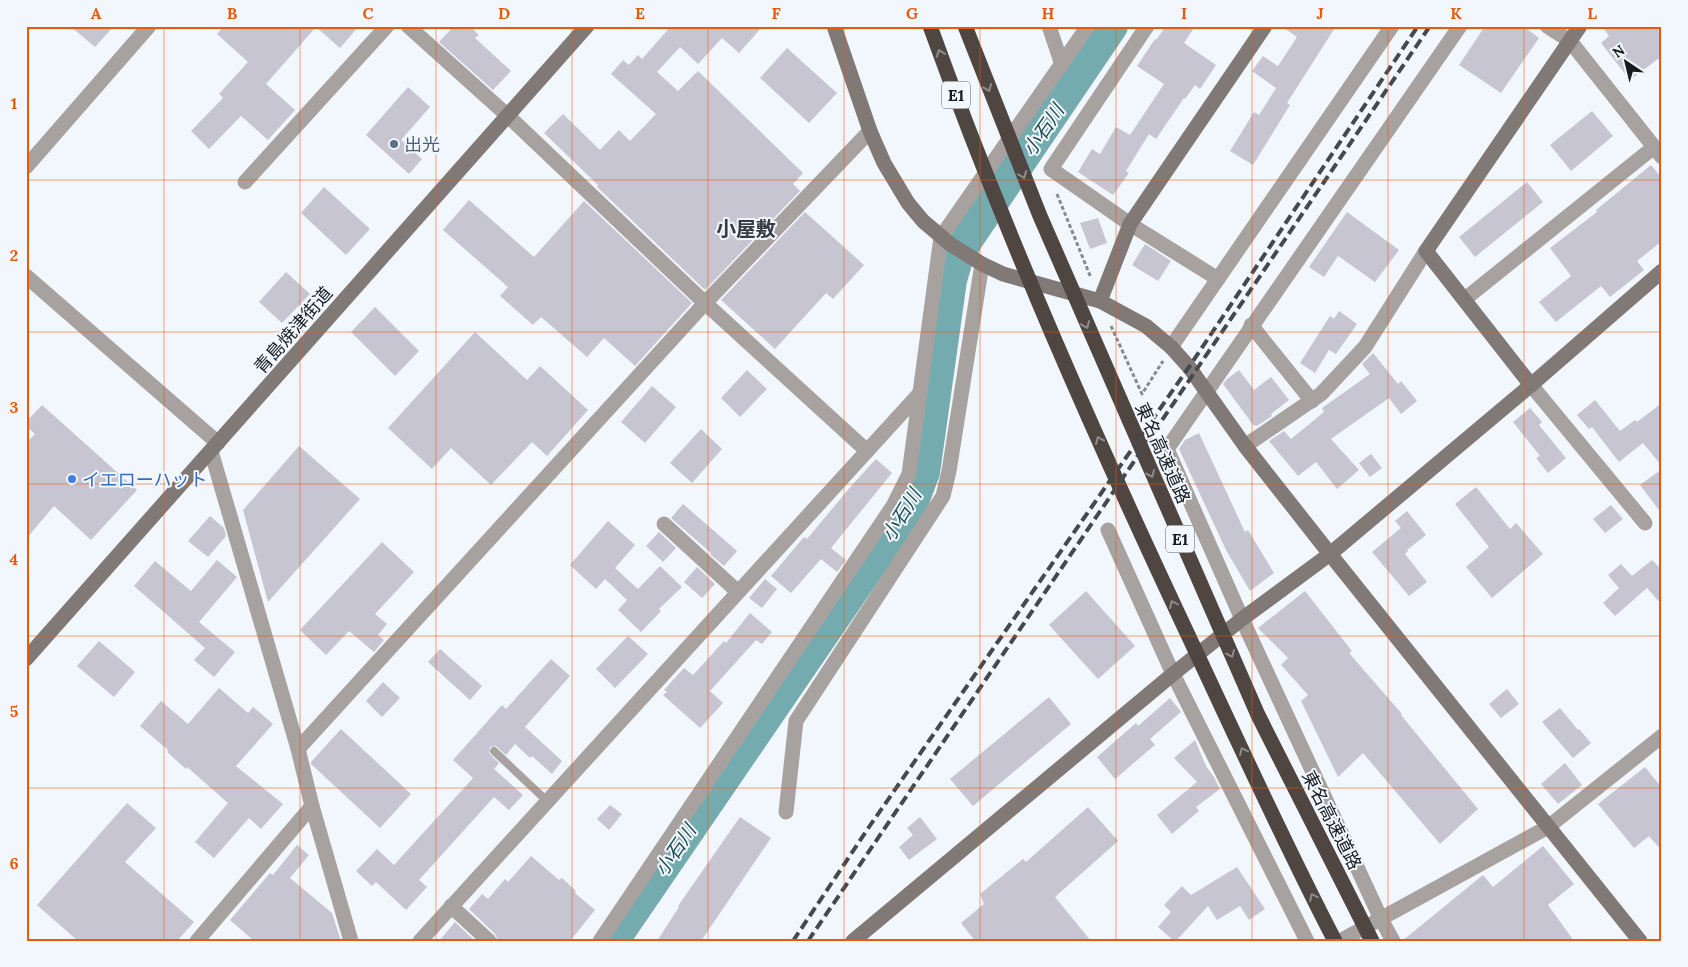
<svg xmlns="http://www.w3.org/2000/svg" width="1688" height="967" font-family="Lora,'Noto Sans JP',serif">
<rect width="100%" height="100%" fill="#f2f7fd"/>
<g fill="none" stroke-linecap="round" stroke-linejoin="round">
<!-- river -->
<path stroke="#74abaf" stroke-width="32" d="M613,941L912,504L924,472L951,280L957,259L967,240L1112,26"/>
</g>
<!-- building -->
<g fill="#c7c5d1">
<path d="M70,26H114L95,47Z"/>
<path d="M224,26H359L340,48L316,27L266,84L295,110L268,140L241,116L209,149L191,131L223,98L219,94L248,62L217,34Z"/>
<path d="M454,26H470L479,35L475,38L511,71L493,90L439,42Z"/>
<path d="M671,26H763L739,53L722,38L698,64L680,47L657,72L678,91L698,71L803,173L793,184L800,191L705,290L597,187L598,185L544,133L563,114L600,150L619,130L630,141L656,114L611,74L623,60L629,65L638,55L642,59Z"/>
<path d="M1166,26H1195L1184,43L1216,65L1200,89L1195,85L1185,99L1184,98L1156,139L1149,134L1126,171L1129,173L1113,195L1078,172L1092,149L1100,154L1116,127L1130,135L1164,84L1137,66L1155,39L1156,40Z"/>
<path d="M1281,26H1336L1287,103L1290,105L1253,165L1230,151L1254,112L1259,115L1276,88L1252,71L1263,56L1278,66L1297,37Z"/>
<path d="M1485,26H1523L1539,38L1501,93L1459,65Z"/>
<path d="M1602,26H1662V56L1630,80L1601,43L1609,36Z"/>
<path d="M787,48L837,93L809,123L760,78Z"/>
<path d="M408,87L430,107L401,140L422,159L409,174L366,135Z"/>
<path d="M1592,111L1613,136L1571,171L1550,145Z"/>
<path d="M1651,165L1662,178V241L1637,261L1644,270L1610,297L1601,286L1556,322L1539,302L1571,276L1550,248L1597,212L1596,210Z"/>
<path d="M1527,182L1543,202L1475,257L1459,237Z"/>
<path d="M324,187L370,229L346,255L301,213Z"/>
<path d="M469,200L534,257L584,201L692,303L635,366L604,338L587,357L541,317L533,325L500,296L508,287L443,230Z"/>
<path d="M805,212L864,265L833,299L826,293L775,349L721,300Z"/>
<path d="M1347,212L1399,250L1375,282L1338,256L1324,277L1309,267Z"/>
<path d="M1098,218L1107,243L1090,249L1080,223Z"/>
<path d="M1145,244L1171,261L1158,281L1132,265Z"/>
<path d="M286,272L310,294L282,323L259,302Z"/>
<path d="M375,307L419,351L395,376L351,332Z"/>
<path d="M1339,311L1357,324L1336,354L1329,350L1315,373L1300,363L1330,316L1334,319Z"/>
<path d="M475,332L527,380L540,366L588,410L547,456L532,442L491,485L451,448L432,469L388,428Z"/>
<path d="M1373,353L1398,384L1401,381L1417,401L1401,414L1389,398L1331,439L1359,470L1337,489L1316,462L1298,476L1269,441L1284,431L1291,439L1324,412L1322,408L1370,374L1362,364Z"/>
<path d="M747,370L767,389L740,417L721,398Z"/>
<path d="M1239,370L1254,390L1271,377L1289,400L1271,414L1272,416L1257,426L1256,425L1254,426L1223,384L1227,379Z"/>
<path d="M652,386L676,407L645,443L621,422Z"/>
<path d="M1595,400L1620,431L1635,420L1637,422L1662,403V466L1643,443L1619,462L1592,427L1589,429L1577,415Z"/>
<path d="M42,405L137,490L91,540L54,506L26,539V443L35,434L26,426V422Z"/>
<path d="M1530,408L1542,422L1539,425L1566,458L1548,473L1536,458L1540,456L1513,422Z"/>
<path d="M701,429L722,449L692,483L670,463Z"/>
<path d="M1199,433L1245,532L1248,530L1274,573L1250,591L1226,550L1179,449L1185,440Z"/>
<path d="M299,446L360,499L268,602L243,510Z"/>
<path d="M1371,454L1382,468L1370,477L1359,463Z"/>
<path d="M876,459L892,473L831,548L846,560L837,572L821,559L791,593L771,576L804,537L807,539L852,485Z"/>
<path d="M1662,469V514L1640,485Z"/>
<path d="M1476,487L1510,529L1516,523L1543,554L1492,598L1466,567L1489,547L1455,504Z"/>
<path d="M683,504L737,551L724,566L710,554L711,553L671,518Z"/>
<path d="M1611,505L1623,519L1605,533L1593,519Z"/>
<path d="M1407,511L1426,535L1407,550L1408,551L1405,554L1427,582L1409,596L1372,552L1401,528L1395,521Z"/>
<path d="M210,516L224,528L226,536L208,557L188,541Z"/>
<path d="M608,521L635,545L615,568L638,589L660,566L682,587L659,609L661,611L641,632L618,610L627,600L605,579L596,589L570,565Z"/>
<path d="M659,532L676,548L663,562L646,546Z"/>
<path d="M382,542L414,572L375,614L387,624L378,635L384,640L374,652L349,631L326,655L300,630Z"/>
<path d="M217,560L237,577L199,622L235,652L214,677L194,660L205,648L134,586L155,561L191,591Z"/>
<path d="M1652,560L1662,570V605L1647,588L1615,616L1603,603L1619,588L1608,575L1621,564L1632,576Z"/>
<path d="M697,567L715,584L702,598L684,582Z"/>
<path d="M765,579L777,589L762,608L749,598Z"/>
<path d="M1086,591L1135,646L1098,679L1049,625Z"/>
<path d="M1305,591L1352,651L1349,653L1402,714L1401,715L1478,809L1440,844L1363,753L1338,777L1301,701L1308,695L1281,665L1288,658L1258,628Z"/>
<path d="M750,613L772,632L762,644L756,640L710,691L723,703L700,728L663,695L667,692L664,690L684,668L693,675L724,641L726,643Z"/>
<path d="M628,636L648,654L615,688L596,669Z"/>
<path d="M99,641L135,672L114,697L77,666Z"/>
<path d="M440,649L482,686L470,700L428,662Z"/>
<path d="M551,659L570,676L525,727L562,761L552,774L532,756L530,758L515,744L506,755L496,746L490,747L489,753L499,763L494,769L523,795L509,810L494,797L419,880L427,887L406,910L376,882L372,886L356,871L377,849L394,865L473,778L453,760L502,705L506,709Z"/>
<path d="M383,682L400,698L382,717L366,701Z"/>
<path d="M219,688L248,713L253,707L273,724L236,766L283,804L261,829L249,818L214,858L195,842L228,803L187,767L186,769L167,752L168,750L140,726L161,701L188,724Z"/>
<path d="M1507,689L1519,704L1501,718L1489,704Z"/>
<path d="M1049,697L1071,724L973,806L950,779Z"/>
<path d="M1170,698L1181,712L1150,739L1155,745L1115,779L1097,757L1136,723L1138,726Z"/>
<path d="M1560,708L1578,730L1579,729L1591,743L1573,758L1542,722Z"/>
<path d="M341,729L411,794L380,828L311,764V762Z"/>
<path d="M1195,740L1206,766L1214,777L1220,789L1196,807L1199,811L1172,834L1157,815L1197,782L1174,758Z"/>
<path d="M1565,763L1582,785L1558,804L1541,784Z"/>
<path d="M1645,767L1662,788V851L1649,836L1634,848L1598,804Z"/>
<path d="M127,803L156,828L125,862L194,922L177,941H78L37,905Z"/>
<path d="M610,805L622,814L609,830L597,819Z"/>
<path d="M1088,807L1118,841L1055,897L1091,941H975L961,923L984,904L980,894L1023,859L1026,862Z"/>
<path d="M740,817L771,838L701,941H657L679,907L678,906Z"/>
<path d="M920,817L937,839L909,860L899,847L913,835L907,828Z"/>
<path d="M297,845L309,855L290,878L332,913L341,941H254L230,920L270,873L273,875Z"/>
<path d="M1543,846L1574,884L1548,905L1574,941H1402L1483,875L1493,887Z"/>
<path d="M531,856L559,880L562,878L576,891L575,893L595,910L570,941H498L495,934L469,909L482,894L488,899L505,879L508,882Z"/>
<path d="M1237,867L1265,909L1249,920L1240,906L1217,920L1208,906L1176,941H1174L1158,927L1171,912L1164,905L1182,886L1191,895Z"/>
<path d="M455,922L475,941H439Z"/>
</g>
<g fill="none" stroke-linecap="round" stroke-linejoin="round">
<!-- path -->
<g stroke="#868a8f" stroke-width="3" stroke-dasharray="4 2.5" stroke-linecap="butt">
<path d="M1057,194L1091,278"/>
<path d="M1111,326L1142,394L1163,361"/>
</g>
<!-- lane -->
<path stroke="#a7a2a0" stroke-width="8" d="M494,751L547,801"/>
<!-- street -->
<g stroke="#a7a2a0" stroke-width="15">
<path d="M408,26L508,116L705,303L867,451"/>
<path d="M1049,26L1062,65"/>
<path d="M1147,26L1051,169L1130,224L1218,279"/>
<path d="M1547,26L1570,41L1662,157"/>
<path d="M26,167L149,26"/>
<path d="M245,182L387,26"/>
<path d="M26,276L218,443"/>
<path d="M1465,299L1654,147"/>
<path d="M1251,325L1312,401"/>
<path d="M1171,347L1392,26"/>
<path d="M1531,385L1645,523"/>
<path d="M1245,446L1321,394L1365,347L1426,251"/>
<path d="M211,451L298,749L312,806L351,941"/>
<path d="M664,524L738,592"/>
<path d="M1108,530L1173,674L1307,941"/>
<path d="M298,749L705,303L870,131"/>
<path d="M786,812L796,721L943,496L949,471L982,264"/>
<path d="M451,906L489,941"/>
<path d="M197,941L312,806"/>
<path d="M420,941L920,393"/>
<path d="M600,941L893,506L909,474L941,237L1088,26"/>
<path d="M1340,941L1548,827L1662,736"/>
<path d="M1393,941L1381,919L1242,619L1167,449L1460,26"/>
</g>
<!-- secondary -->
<g stroke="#817976" stroke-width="15">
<path d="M834,26L870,131L884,163L908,203L923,221L950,244L982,264L1003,274L1100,301L1146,326L1171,347L1189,367L1245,446L1330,554L1640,941"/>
<path d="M1100,301L1130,224L1265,26"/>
<path d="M1531,385L1426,251L1580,26"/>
<path d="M26,659L587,26"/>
<path d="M853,941L1173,674L1242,619L1330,554L1531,385L1662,271"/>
</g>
<!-- highway -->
<g stroke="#4f4541" stroke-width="15">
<path d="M930,26C1005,234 1095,437 1189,637C1237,739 1283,841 1335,941"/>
<path d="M965,26L1040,216L1258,715L1372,941"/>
</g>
<!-- rail -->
<g stroke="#45494d" stroke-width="4" stroke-dasharray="10 5" stroke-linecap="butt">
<path d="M793,941L869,827L1189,367L1418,26"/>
<path d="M808,941L1430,26"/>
</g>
</g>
<!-- one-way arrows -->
<defs><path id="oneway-chevron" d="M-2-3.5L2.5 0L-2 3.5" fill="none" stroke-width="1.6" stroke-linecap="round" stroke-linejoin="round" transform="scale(1.25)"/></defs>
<g stroke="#908c8c">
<use href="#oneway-chevron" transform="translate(940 53) rotate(-110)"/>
<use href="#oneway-chevron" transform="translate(988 88) rotate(68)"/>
<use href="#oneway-chevron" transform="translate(1023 175) rotate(68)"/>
<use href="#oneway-chevron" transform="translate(1086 325) rotate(67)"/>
<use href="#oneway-chevron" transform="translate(1099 440) rotate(-114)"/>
<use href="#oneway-chevron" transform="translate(1151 474) rotate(66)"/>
<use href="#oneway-chevron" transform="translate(1173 604) rotate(-115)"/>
<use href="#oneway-chevron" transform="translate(1231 654) rotate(66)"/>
<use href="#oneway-chevron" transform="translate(1243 751) rotate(-116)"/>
<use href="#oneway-chevron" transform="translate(1313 897) rotate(-116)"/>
</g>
<!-- grid -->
<path fill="none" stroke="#e8590c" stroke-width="1" stroke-opacity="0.55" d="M164,26V941M300,26V941M436,26V941M572,26V941M708,26V941M844,26V941M980,26V941M1116,26V941M1252,26V941M1388,26V941M1524,26V941M26,180H1662M26,332H1662M26,484H1662M26,636H1662M26,788H1662"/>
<!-- markers -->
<circle fill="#5c6f8a" stroke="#f2f7fd" stroke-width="2" cx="394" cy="144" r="5"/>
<circle fill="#3f7fe0" stroke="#f2f7fd" stroke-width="2" cx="72" cy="479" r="5"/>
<g text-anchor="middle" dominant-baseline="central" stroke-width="4" stroke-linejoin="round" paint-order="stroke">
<!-- shield labels -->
<g fill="#f2f7fd" stroke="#595c61" stroke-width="1">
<rect x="942" y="81.5" width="28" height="27" rx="4"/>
<rect x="1166" y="525.5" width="28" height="27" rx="4"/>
</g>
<g font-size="16" font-weight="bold" fill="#171a1e">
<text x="956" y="95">E1</text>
<text x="1180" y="539">E1</text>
</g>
<!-- service labels -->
<g font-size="18" fill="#4e5e75" stroke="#f2f7fd" text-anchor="start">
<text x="404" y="144">出光</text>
</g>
<!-- street labels -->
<g font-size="18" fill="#171a1e" stroke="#f2f7fd">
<text transform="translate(293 330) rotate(-49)">青島焼津街道</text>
<text transform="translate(1163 453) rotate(66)">東名高速道路</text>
<text transform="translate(1332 820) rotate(63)">東名高速道路</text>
</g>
<!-- shop labels -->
<g font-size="18" fill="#366cbe" stroke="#f2f7fd" text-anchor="start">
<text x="82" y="479">イエローハット</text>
</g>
<!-- water labels -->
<g font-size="19" font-style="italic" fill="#1b4c50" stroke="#f2f7fd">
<text transform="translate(1043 130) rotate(-56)">小石川</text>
<text transform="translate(901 515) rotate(-59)">小石川</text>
<text transform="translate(675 850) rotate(-56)">小石川</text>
</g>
<!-- quarter labels -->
<g font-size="20" font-weight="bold" fill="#353b43" stroke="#f2f7fd">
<text x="746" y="228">小屋敷</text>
</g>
</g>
<!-- border -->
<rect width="1688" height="967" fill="none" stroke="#f2f7fd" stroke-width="55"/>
<!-- north arrow -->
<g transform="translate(1626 62) rotate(325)" stroke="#f2f7fd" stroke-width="4" paint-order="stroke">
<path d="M0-4L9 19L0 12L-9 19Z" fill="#171a1e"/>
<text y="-8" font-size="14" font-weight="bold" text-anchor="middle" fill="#171a1e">N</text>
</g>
<rect x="28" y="28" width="1632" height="912" fill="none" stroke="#e8590c" stroke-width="2"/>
<g font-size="16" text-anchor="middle" font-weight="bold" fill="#e8590c">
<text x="96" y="19">A</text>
<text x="232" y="19">B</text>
<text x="368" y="19">C</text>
<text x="504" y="19">D</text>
<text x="640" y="19">E</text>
<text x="776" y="19">F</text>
<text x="912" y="19">G</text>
<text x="1048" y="19">H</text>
<text x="1184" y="19">I</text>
<text x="1320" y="19">J</text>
<text x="1456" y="19">K</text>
<text x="1592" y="19">L</text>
<text x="14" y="109">1</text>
<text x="14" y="261">2</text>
<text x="14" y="413">3</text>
<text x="14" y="565">4</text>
<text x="14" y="717">5</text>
<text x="14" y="869">6</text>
</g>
</svg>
